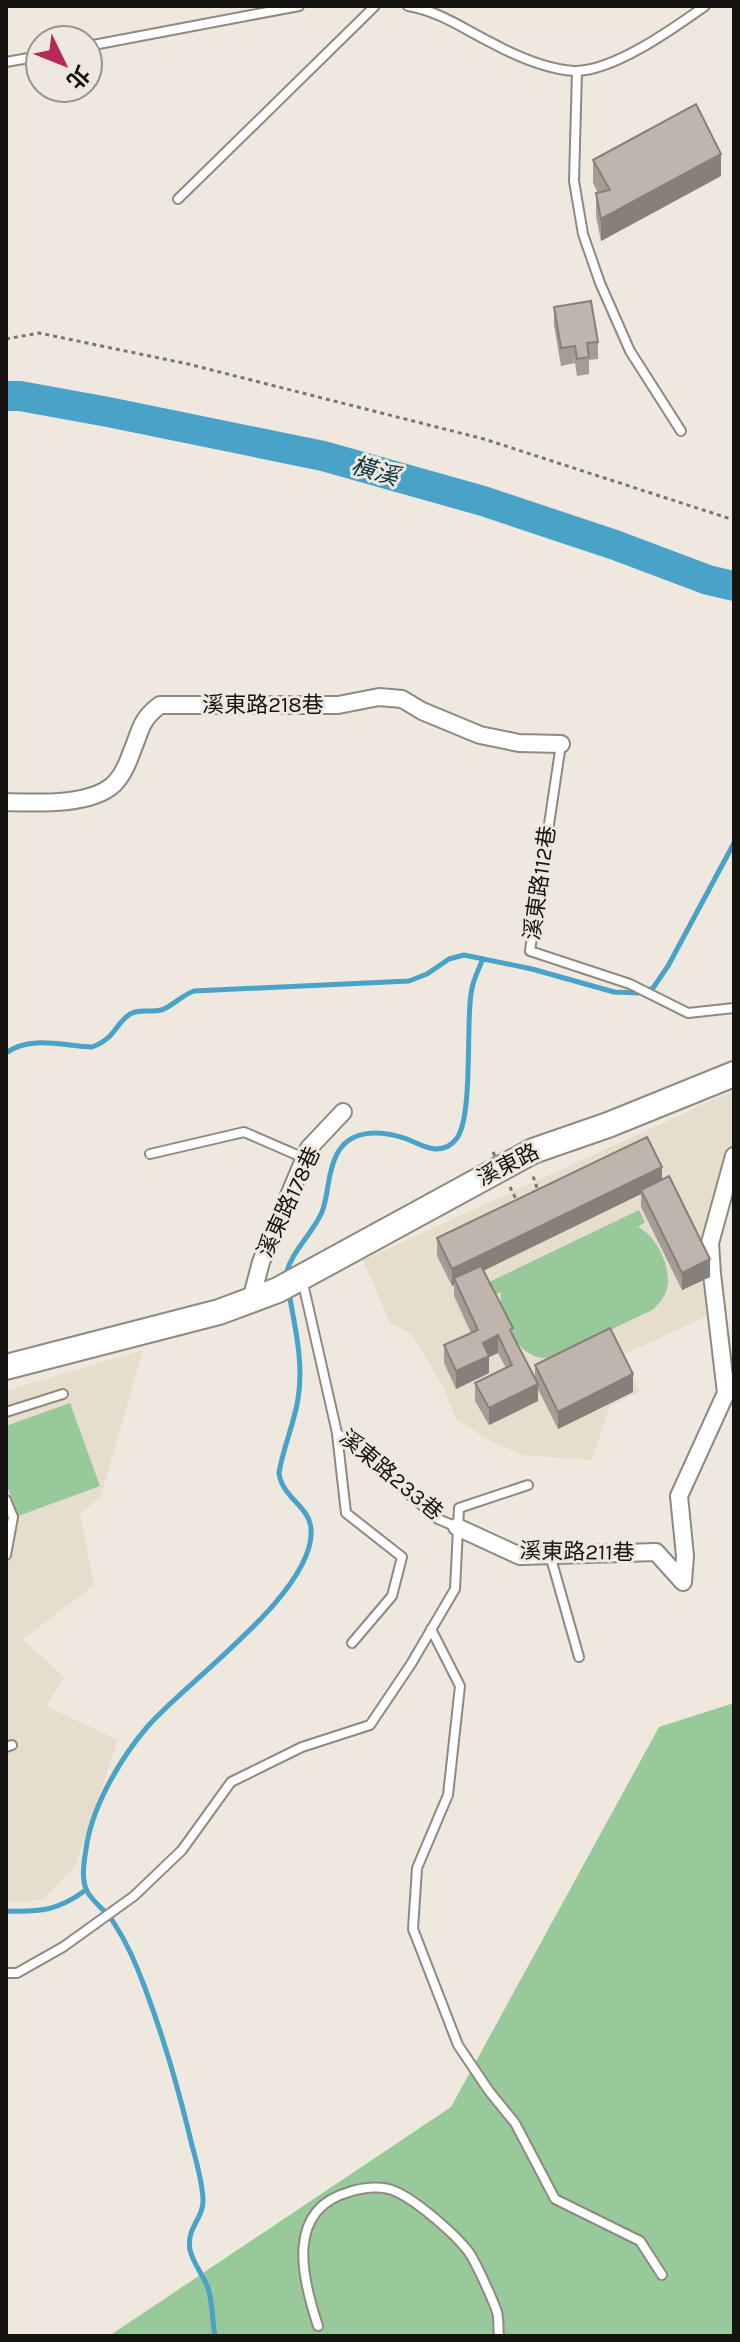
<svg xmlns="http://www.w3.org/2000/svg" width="740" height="2342" font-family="Karla,'Noto Sans TC',sans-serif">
<rect width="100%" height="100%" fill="#eee8de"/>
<!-- built -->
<g fill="#e7ddcc">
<path d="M733,1091L734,1139L715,1196L704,1249L708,1316L622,1355L640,1391L609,1407L592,1460L522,1455L485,1438L455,1418L444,1389L411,1333L390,1323L363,1260Z"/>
<path d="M143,1350L101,1496L80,1514L94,1585L23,1639L64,1678L46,1706L118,1740L75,1866L43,1900L6,1902V1391Z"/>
</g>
<!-- green -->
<g fill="#98c99b">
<path d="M639,1210L645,1222L638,1227C657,1236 672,1268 667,1289C664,1298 659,1304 652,1310L556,1356C552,1357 547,1358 543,1358C516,1356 498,1315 501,1292L490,1297L485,1284Z"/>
<path d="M70,1403L100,1486L18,1516L6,1483V1426Z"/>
<path d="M734,1703V2336H109L451,2107L659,1727Z"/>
</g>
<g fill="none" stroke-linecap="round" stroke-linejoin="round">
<!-- stream -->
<g stroke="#49a2c7" stroke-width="5">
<path d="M6,1053C30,1035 64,1046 92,1047C115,1039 114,1025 130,1014C140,1008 151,1013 161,1010C170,1008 182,995 194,991L409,981L427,974L449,959L464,955L532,969L614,992L638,993L653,988L668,966L734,843"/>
<path d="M286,1275C291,1251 312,1235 322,1212C329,1194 327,1172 337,1154C351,1127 384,1131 407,1139C417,1143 426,1149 436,1149C445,1149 452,1145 457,1138C473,1116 466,1025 471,994C472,982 478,970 483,959"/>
<path d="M6,1911C41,1912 57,1911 86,1890"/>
<path d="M215,2336C212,2320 213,2304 208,2288C203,2275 193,2263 190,2250C186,2227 204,2219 203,2199C202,2177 194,2155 189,2133C177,2084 163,2036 145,1988C137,1966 127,1943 114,1923C107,1911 93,1903 87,1891C80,1878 85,1856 87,1843C94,1803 122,1756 148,1726C187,1681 316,1591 311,1529C310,1506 282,1498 279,1473C283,1448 294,1424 298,1399C304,1363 295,1328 289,1293"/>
</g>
<!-- river -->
<path stroke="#49a2c7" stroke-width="30" d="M6,396H20L108,412L323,456L483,501L615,545L708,580L734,586"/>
<defs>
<g id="service">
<path d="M408,6C439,11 464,29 492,43C516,56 546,69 574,71C613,72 674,28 705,6"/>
<path d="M88,46L299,6"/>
<path d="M6,62L40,56"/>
<path d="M577,71L574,181L583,234L600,283L630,351L681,431"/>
<path d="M178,199L375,6"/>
<path d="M561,744L530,951L630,984L688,1013L734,1008"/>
<path d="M150,1154L244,1132L304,1158"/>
<path d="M302,1279L337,1433L438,1519L457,1527"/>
<path d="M6,1412L63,1394"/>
<path d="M337,1434L346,1513L402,1557L392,1596L352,1643"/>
<path d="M6,1500L13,1517L6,1555"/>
<path d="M550,1555L579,1657"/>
<path d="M431,1629L460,1686L448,1795L417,1868L413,1929L458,2045L489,2091L515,2123L555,2199L640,2241L662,2275"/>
<path d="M6,1747L12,1745"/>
<path d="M6,1973H17L63,1947L134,1896L182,1850L231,1782L302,1747L370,1725L411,1664L455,1589L459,1508L528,1485"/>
<path d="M318,2326C302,2278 285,2210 349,2192C364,2187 383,2185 397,2192C418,2202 454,2233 468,2251C475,2260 493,2300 497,2312C499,2319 498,2328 499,2336"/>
</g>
<g id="minor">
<path d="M6,802C36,803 91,806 114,784C123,775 128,763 132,751C141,730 140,720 160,705H338L379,697L402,699L422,711L480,735L519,743L561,744"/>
<path d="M251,1300L261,1262L309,1148L343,1112"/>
<path d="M457,1527L520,1556L656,1552L683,1582L685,1556L679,1496L726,1393L712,1274L710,1243L734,1156"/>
</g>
<path id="secondary" d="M6,1367L219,1312L278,1290L533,1151L608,1125L734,1074"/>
</defs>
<!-- service casing -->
<use href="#service" stroke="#8f8980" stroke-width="12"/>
<!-- minor casing -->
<use href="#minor" stroke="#8f8980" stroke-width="20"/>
<!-- secondary casing -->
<use href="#secondary" stroke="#8f8980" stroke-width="28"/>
<!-- path -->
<g stroke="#7a766f" stroke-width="3" stroke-dasharray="4 4" stroke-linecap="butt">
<path d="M6,339L39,333L188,364L484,439L734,520"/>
<path d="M510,1187L517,1201"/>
<path d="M532,1194L537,1188L532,1173"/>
</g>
<!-- service -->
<use href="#service" stroke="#fff" stroke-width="8"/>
<!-- minor -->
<use href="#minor" stroke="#fff" stroke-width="16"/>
<!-- secondary -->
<use href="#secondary" stroke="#fff" stroke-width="24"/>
<!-- path-bridge -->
<path stroke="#7a766f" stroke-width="3" stroke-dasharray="4 4" stroke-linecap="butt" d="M493,1152L506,1180"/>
</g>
<!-- wall -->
<g fill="#a49c96">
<path d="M593,160L721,176L601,241L596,216V193H598L593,183Z"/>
<path d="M554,307L598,342V359L589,360V374L577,376L575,363L561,366L554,325Z"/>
<path d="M662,1180L710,1277L682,1290L641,1207V1194L483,1271L513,1336L535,1377V1365L633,1392L558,1429L538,1389V1401L489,1425L475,1401V1383L506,1368L498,1353L489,1357V1373L456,1389L444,1363V1345L471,1333L454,1296V1285L452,1286L437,1256V1238Z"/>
</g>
<!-- shaded-wall -->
<g fill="#867f7a">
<path d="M721,154V176L601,241V219Z"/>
<path d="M662,1167V1185L641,1190V1194L456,1284L454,1278V1285L452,1286V1269Z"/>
<path d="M710,1259V1277L682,1290V1273Z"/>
<path d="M498,1335V1353L489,1357V1373L456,1389V1371L483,1343Z"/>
<path d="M633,1374V1392L558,1429V1412Z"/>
<path d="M538,1384V1401L489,1425V1408Z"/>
</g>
<!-- building -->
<g fill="#bfb5ae" stroke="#867f7a" stroke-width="2">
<path d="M696,104L721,154L601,219L596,193L610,190L593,160Z"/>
<path d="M591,301L598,342L587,343L589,357L577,359L575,346L561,348L554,307Z"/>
<path d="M647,1137L662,1167L452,1269L437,1238Z"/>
<path d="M669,1176L710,1259L682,1273L641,1190Z"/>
<path d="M481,1266L513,1328L510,1330L538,1384L489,1408L475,1383L512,1365L498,1335L483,1343L489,1356L456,1371L444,1345L478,1330L454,1278Z"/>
<path d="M610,1328L633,1374L558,1412L535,1365Z"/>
</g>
<g text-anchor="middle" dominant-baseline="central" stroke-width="6" stroke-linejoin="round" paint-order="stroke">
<!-- street labels -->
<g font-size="22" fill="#161410" stroke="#eee8de">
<text x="263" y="705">溪東路218巷</text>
<text transform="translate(540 883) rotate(-82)">溪東路112巷</text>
<text transform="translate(508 1165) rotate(-27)">溪東路</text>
<text transform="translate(289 1202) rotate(-65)">溪東路178巷</text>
<text transform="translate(391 1475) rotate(40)">溪東路233巷</text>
<text transform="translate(577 1552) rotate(1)">溪東路211巷</text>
</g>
<!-- water labels -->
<g font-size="24" font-style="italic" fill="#083242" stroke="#eee8de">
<text transform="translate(375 471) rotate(16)">橫溪</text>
</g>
</g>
<!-- border -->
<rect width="740" height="2342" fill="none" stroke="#161410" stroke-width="16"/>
<!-- north arrow -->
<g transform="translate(64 64) rotate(133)"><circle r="38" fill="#eee8de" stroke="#98938c" stroke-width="2"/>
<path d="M0-6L14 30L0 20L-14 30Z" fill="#b8295a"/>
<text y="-12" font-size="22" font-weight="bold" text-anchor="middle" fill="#161410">北</text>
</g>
</svg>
